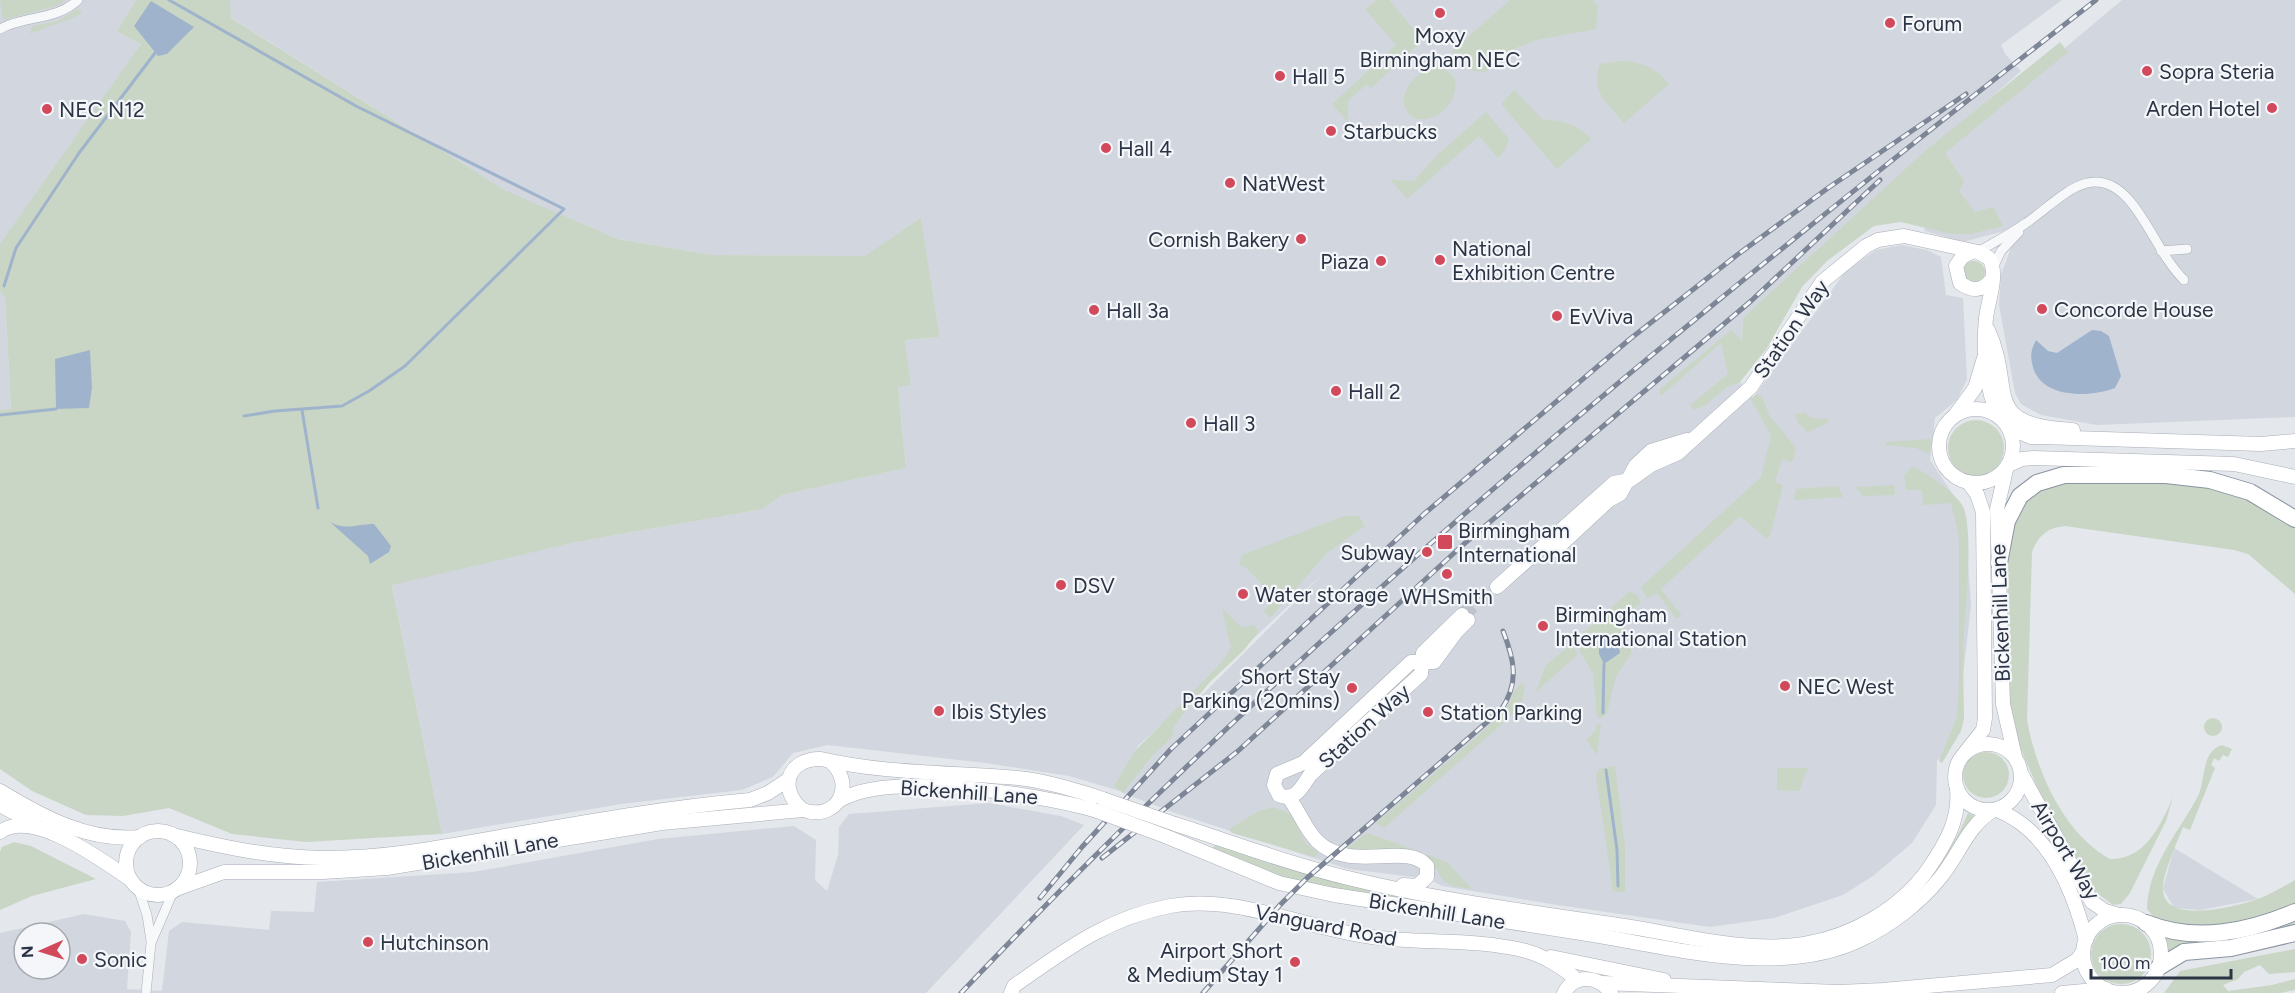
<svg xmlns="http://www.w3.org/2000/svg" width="2295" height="993" font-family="Figtree,sans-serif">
<rect width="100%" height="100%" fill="#e4e7ec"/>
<!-- built -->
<g fill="#d2d6de" fill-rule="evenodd">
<path d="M0,0H136L117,31L141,43L0,292L5,297L11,410H0Z"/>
<path d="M195,0H2062L2001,45L2006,55L2021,71L1743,318L1740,382L1753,398L1845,272L1876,250L1902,245L1927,250L1941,257L1946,295L1963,298L1967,379L1957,400L1935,418L1930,460L1964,511L1971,605L1958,720L1950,746L1937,761L1936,805L1912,843L1873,876L1843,895L1774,918L1710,927L1551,904L1442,886L1429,879L1348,869L1175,813L1123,793L1154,748L1191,706L1327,570L1138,746L1120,791L1069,776L985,763L828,745L793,753L773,777L742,790L621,804L442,834L392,584L576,542L763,509L782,495L906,468L898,386L911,385L905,340L940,337L921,219L866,256L712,255L618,239L507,192L219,10Z"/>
<path d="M2122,0H2295V417L2097,425L2041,415L2021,404L2015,393L1999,305L2001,275L2013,242L2004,231L1963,242L1925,231L1916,173Z"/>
<path d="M989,803L1061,816L1084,825L926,993H0V933L84,914L125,921L131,932L127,989L162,991L169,931L182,922L269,930L271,911L314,912L317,882L473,872L658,839L794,826L816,840L815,880L827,891L838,855L839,827L849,814ZM24,933H60V969H24Z"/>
<path d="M2174,848L2258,899L2200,910L2174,908L2163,889Z"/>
</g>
<!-- green -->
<g fill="#c9d6c5">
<path d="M0,0H66L59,5L3,20Z"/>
<path d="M136,0H230L231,18L506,191L618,239L712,255L865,256L921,218L940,337L905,340L911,385L898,387L906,468L782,495L763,509L576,542L392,585L442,834L306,842L232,834L169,808L123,816L86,815L32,791L0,769V410L11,409L5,297L0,292V244L141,44L117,31Z"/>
<path d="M1377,0H1389L1423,40L1371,88L1367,84L1348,101V122L1332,104L1396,45L1365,9Z"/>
<path d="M1510,0H1593L1598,6L1596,29L1537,40L1518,47L1485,72L1468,70L1452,51Z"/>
<path d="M78,9L82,12L77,16L30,34L33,26L57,21Z"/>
<path d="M2060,42L2068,52L1945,153L1964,181L1959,191L1975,212L1993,207L2003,226L1971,234H1951L1901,222L1874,226L1827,261L1802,287L1767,348L1740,382L1727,387L1706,405L1694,410L1690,405L1728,374L1721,343L1661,396L1659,390L1731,330L1742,341L1743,318L1924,152Z"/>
<path d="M1619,61C1641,62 1655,66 1669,84L1624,123C1607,102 1590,92 1600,64Z"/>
<path d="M1438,67L1445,69L1455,78C1459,102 1437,125 1413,118C1390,98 1415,70 1438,67Z"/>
<path d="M1514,90L1542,119C1565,122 1575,122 1591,139L1557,169L1501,104Z"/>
<path d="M1486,112L1509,139L1505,150L1498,158L1479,136L1407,199L1391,180L1414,181L1434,158Z"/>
<circle cx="1974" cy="272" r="11"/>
<path d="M1757,394L1763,398L1769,415L1796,448L1792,462L1782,459L1775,482L1783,485L1770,536L1767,539L1740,516L1661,589L1682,616L1676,618L1657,593L1647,598L1641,587L1761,477L1771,436L1751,399Z"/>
<path d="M1805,413L1811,418L1828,419L1829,422L1808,432L1797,422L1795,414Z"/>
<circle cx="1976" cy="448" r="28"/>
<path d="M1931,439L1930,454L1916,448L1886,445V442Z"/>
<path d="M1912,467C1925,470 1960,496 1964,509C1973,536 1966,602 1964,632C1962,661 1964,690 1964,719L1961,731L1942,763L1939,761L1957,717L1959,683V537L1951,503L1923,505L1922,490H1906L1904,475Z"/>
<path d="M2144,478L2242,492L2295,526V594L2248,554L2234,550L2065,526C2047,528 2039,535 2032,552L2027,720C2036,770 2063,833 2110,859C2145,860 2161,825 2173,797L2166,821L2130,893L2121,904L2113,905L2097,893L2094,895L2036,784L2012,729L2009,707L2007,555L2017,510L2044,483Z"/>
<path d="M1894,485L1895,495L1863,496L1855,487Z"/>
<path d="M1838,486L1843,497L1794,500L1796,489Z"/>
<path d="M1344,516H1359L1365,526L1327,553L1270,618L1264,611L1276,598L1245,567L1239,565L1242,555Z"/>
<path d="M1630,591L1638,596L1641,603L1628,612L1622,621L1631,641V654L1616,676L1607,713L1602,718L1597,717L1593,674L1574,641Z"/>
<path d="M1222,608L1242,628L1253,625L1259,631L1244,650L1209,683L1174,726L1172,737L1152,756L1123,793L1114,786L1135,751L1222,662L1231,648Z"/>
<path d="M1570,645L1578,654L1536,692L1545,666Z"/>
<path d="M1522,683L1525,686L1521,707L1384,828L1376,823L1487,728L1508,705L1514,691Z"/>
<circle cx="2213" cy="727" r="9"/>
<path d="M1597,723L1601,725L1597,755L1586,740L1596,730Z"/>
<path d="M2222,745L2232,749L2228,757L2223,755L2219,761L2214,758L2211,765L2215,768L2190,830L2183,827C2177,843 2163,872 2163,889C2163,926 2238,906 2258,899C2271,894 2283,887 2295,880V906L2266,918L2196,929L2157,921L2147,909C2148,865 2179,832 2198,796C2206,779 2201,751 2222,745Z"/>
<circle cx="1986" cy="775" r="23"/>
<path d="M1615,766L1625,845V892L1613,891L1596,775L1599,769Z"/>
<path d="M1777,768H1808L1799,791L1777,790Z"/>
<path d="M1274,807L1292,815L1306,844L1318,852L1315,857L1232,833L1229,829L1259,811Z"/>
<path d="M1968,813L1974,816C1940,867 1911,914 1851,938C1768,971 1672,941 1587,928C1497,915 1407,901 1318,886L1266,872L1211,850L1216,844L1340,880L1472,907L1741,948C1847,954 1926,913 1968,813Z"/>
<path d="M1367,833L1412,849L1361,854L1346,849Z"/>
<path d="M14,842L31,846L96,879L32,896L0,910V852L2,847Z"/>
<path d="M1425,854L1447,862L1472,889C1456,887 1442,886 1437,869L1431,867Z"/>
<path d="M2295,916V927L2168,954L2164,935Z"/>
<circle cx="2121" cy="954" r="30"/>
<path d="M2295,949V972L2269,974L2260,965L2244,972L2238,979L2223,985L2228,991L2272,985L2295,979V990L2280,993H2164L2180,971Z"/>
</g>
<!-- water -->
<g fill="#9fb4cc">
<path d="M151,1L194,27L167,54L158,56L134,26Z"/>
<path d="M2092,330L2101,331L2109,336L2121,376L2115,388C2089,398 2038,399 2032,363C2030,354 2032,348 2036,340L2048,351L2057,353Z"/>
<path d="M90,350L92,388L89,408L56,409L55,359Z"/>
<path d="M330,522C346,531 356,524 374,524L391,546L389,552L370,564L368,556Z"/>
<path d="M1610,635L1618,642L1620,653L1604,664L1599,654V642Z"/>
</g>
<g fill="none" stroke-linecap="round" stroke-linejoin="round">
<!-- stream -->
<g stroke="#9fb4cc" stroke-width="3">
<path d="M169,0L356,106L564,209L405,366L369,391L342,406L275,411L244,416"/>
<path d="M4,286L16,248L79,153L155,53"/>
<path d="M302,410L318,508"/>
<path d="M0,415L56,409"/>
<path d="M1603,713L1604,664"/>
<path d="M1606,770L1617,850L1618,886"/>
</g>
<!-- secondary-tunnel -->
<path stroke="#bfc3cb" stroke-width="14" stroke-dasharray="14 7" stroke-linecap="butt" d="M1462,615L1497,587"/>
<defs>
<g id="street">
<path d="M0,29C25,15 56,21 78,0"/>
<path d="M2161,251L2187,249"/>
<path d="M1978,252C1994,242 2011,234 2026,223C2058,202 2091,157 2129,200C2150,224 2161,257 2184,280"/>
<path d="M1993,268L2001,251L2019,232"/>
<path d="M138,888L147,915L151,941"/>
<path d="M146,993L151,943L173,892"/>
</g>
<g id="secondary">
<path d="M1972,252L1962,257L1956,266L1960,283C1971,291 1982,292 1991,280"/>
<path d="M1988,330C2016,390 1978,425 2073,430"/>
<circle cx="1976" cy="446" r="37"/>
<path d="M1956,414L1975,388L1984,358"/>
<path d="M2010,428L2031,437H2041L2261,444L2295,441"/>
<path d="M2009,465L2022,459L2033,458L2234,464L2295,477"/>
<path d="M2006,470L1997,509L2003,704L2015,757"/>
<path d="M1555,550L1609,500L1620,494L1636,465L1651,451L1687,440"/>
<path d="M1497,587L1614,483L1630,480L1651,465L1678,453L1751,387L1822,282L1866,246L1878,240L1904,236L1978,252L1989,258C1999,274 1988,301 1986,318C1983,348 1985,390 1999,416"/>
<path d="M1462,615L1423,653L1421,674L1310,775C1302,787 1295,802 1279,795L1274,785L1277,774L1303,763L1411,662H1434L1456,632L1468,620"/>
<circle cx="1988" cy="777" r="33"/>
<path d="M1964,754L1983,730L1985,718L1983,512L1977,494L1968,482"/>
<path d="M830,761C857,785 837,822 803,810C777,789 788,758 821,759C886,774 952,772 1018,778C1047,781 1076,790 1103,799"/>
<path d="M2022,775L2092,902L2105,911L2119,915"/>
<path d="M0,791C43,817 88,842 140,837"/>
<path d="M1289,798C1299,811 1305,829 1317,841C1351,874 1406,841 1427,866V877L1417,886L1403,885"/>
<path d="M840,800C890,771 1038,794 1094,810"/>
<path d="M0,805L33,823"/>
<path d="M1997,810C2049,830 2073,889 2086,940"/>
<path d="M1175,824C1231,842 1286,863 1344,877C1436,900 1531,912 1625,926C1682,935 1746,953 1804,944C1853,936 1901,908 1929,868C1946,843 1960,819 1957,789"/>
<circle cx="158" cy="863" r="32"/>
<path d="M0,832C33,808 101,860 130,879"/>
<path d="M173,835C222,847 270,857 321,858C384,859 449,846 511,835C590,821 670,807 750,800L768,793L789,779"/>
<path d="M1165,836L1279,883L1334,895C1416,908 1498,921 1581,933C1668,946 1779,980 1862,939C1891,925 1920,903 1940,878C1959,855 1967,827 1992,811"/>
<path d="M179,888L224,872H323L387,868L662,823L803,810"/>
<circle cx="2122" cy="954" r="39"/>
<path d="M1551,957L1664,980"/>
<path d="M1602,983L1839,992L1883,990L2052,975L2077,960L2083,952"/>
<path d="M1011,993L1014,986C1065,950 1107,918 1170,906C1237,894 1306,929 1372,937C1423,944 1475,938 1526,951C1544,956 1564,968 1577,980"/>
<path d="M1564,993C1575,973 1599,976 1611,993"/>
<path d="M2062,993L2106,989"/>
</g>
<g id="highway">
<path d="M1999,563L2007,521L2020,496L2037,483L2064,475H2166L2210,480L2250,492L2295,519"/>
<path d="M2146,923C2196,943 2247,932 2295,912"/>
<path d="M2159,967L2184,952L2231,948L2295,933"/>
</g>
</defs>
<!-- street casing -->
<use href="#street" stroke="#a9aeb7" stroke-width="10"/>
<!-- secondary casing -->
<use href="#secondary" stroke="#a9aeb7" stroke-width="15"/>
<!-- highway casing -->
<use href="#highway" stroke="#8b94a3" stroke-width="18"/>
<!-- street -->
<use href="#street" stroke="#f7f8fa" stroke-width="9"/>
<!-- secondary -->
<use href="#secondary" stroke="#fff" stroke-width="14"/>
<!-- highway -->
<use href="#highway" stroke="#fff" stroke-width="16"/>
<defs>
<g id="rail">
<path d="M1102,858L1238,751L1465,543L1751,301L1880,180"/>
<path d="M1040,898L1082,847L1171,749L1424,514L1630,339L1737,255L1828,188L1966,94"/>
<path d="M961,993C1307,627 1699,309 2096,0"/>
<path d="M1203,993L1280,905L1307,878L1501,710C1520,682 1514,659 1503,631"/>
</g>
</defs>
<!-- rail casing -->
<use href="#rail" stroke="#7d8696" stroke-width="5"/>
<!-- rail -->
<use href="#rail" stroke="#f4f6f9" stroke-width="3" stroke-dasharray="9" stroke-linecap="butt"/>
<defs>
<g id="secondary-bridge">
<path d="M1103,799L1175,824"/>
<path d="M1094,810L1165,836"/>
</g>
</defs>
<!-- secondary-bridge casing -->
<use href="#secondary-bridge" stroke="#a9aeb7" stroke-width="15" stroke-linecap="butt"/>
<!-- secondary-bridge -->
<use href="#secondary-bridge" stroke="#fff" stroke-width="14"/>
</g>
<!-- markers -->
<g fill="#d1495b" stroke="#f4f6f9" stroke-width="2">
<circle cx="1440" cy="13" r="6"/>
<circle cx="1890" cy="23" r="6"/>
<circle cx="2147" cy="71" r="6"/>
<circle cx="1280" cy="76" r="6"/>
<circle cx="2272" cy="108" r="6"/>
<circle cx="47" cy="109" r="6"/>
<circle cx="1331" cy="131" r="6"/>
<circle cx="1106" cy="148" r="6"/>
<circle cx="1230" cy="183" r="6"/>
<circle cx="1301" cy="239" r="6"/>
<circle cx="1440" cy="260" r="6"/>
<circle cx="1381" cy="261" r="6"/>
<circle cx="2042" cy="309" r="6"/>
<circle cx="1094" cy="310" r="6"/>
<circle cx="1557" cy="316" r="6"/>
<circle cx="1336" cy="391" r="6"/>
<circle cx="1191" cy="423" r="6"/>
<rect x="1437" y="534" width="16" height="16" rx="3"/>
<circle cx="1427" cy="552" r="6"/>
<circle cx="1447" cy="574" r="6"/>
<circle cx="1061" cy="585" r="6"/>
<circle cx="1243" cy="594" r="6"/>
<circle cx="1543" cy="626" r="6"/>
<circle cx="1785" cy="686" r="6"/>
<circle cx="1352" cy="688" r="6"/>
<circle cx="939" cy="711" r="6"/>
<circle cx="1428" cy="712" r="6"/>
<circle cx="368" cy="942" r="6"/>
<circle cx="82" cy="959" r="6"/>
<circle cx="1295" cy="962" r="6"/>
</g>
<g text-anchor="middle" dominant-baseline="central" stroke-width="4.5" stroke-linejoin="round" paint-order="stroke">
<!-- poi labels -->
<g font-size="21" fill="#2b3445" stroke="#f4f6f9" text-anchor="start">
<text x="1902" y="23">Forum</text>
<text x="1440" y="35" text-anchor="middle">Moxy<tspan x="1440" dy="24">Birmingham NEC</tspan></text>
<text x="2159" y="71">Sopra Steria</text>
<text x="1292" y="76">Hall 5</text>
<text x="2260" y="108" text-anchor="end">Arden Hotel</text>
<text x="59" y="109">NEC N12</text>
<text x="1343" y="131">Starbucks</text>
<text x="1118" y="148">Hall 4</text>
<text x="1242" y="183">NatWest</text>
<text x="1289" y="239" text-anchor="end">Cornish Bakery</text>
<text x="1452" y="248">National<tspan x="1452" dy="24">Exhibition Centre</tspan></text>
<text x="1369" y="261" text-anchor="end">Piaza</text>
<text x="2054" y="309">Concorde House</text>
<text x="1106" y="310">Hall 3a</text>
<text x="1569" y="316">EvViva</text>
<text x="1348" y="391">Hall 2</text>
<text x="1203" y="423">Hall 3</text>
<text x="1458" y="530">Birmingham<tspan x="1458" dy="24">International</tspan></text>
<text x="1415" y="552" text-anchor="end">Subway</text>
<text x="1073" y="585">DSV</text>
<text x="1255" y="594">Water storage</text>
<text x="1447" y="596" text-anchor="middle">WHSmith</text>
<text x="1555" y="614">Birmingham<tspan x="1555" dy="24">International Station</tspan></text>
<text x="1340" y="676" text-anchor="end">Short Stay<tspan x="1340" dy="24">Parking (20mins)</tspan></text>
<text x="1797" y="686">NEC West</text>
<text x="951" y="711">Ibis Styles</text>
<text x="1440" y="712">Station Parking</text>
<text x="380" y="942">Hutchinson</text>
<text x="1283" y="950" text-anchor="end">Airport Short<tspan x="1283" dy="24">&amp; Medium Stay 1</tspan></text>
<text x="94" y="959">Sonic</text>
</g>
<!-- street labels -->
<g font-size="21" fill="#2b3445" stroke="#f4f6f9">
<text transform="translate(1791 329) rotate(-55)">Station Way</text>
<text transform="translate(2000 613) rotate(-92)">Bickenhill Lane</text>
<text transform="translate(1364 726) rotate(-42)">Station Way</text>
<text transform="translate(969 792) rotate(4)">Bickenhill Lane</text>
<text transform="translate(2066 850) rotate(59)">Airport Way</text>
<text transform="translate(490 851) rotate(-10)">Bickenhill Lane</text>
<text transform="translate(1437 911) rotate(9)">Bickenhill Lane</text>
<text transform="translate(1326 925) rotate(11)">Vanguard Road</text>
</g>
</g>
<!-- north arrow -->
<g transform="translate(42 951) rotate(267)"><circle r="28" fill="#f4f6f9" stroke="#a4a8b1" stroke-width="1.5"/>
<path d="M0-4.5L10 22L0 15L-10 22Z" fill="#d1495b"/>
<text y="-9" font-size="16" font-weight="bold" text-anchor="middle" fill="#2b3445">N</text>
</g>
<!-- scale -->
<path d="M2091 969v9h140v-9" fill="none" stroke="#2b3445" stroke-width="3"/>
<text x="2100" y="969" font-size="18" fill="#2b3445" stroke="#f4f6f9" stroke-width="4.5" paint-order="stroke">100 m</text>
</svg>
